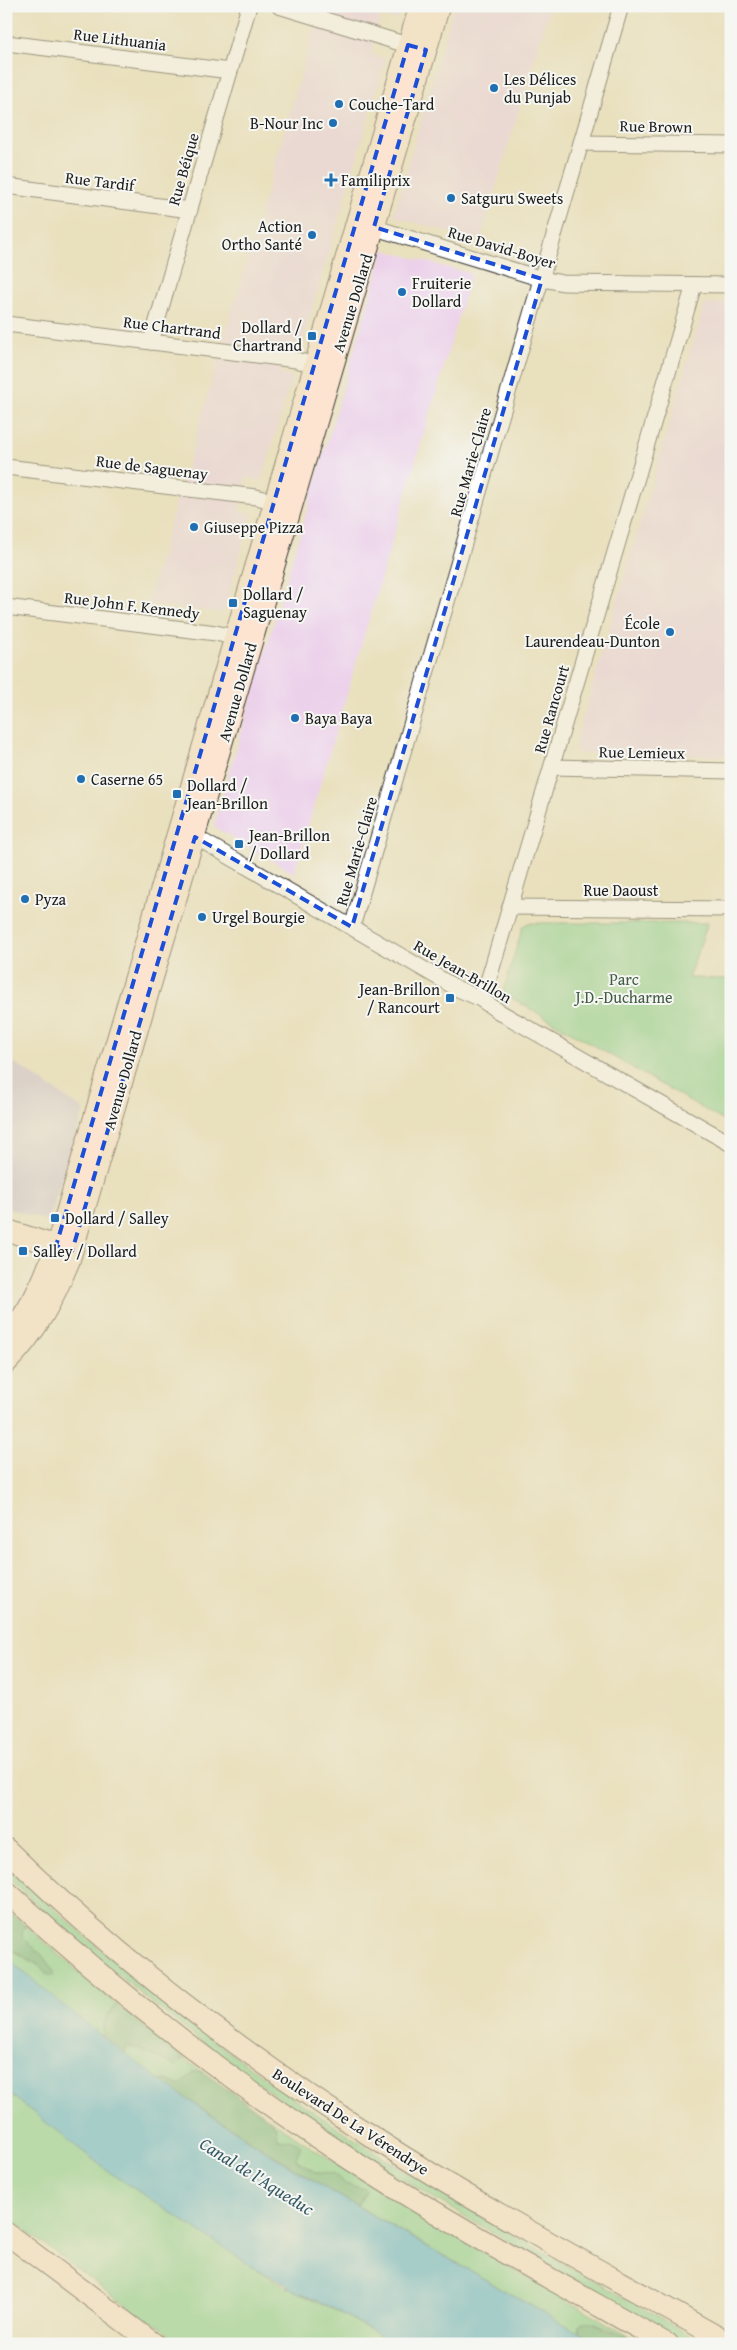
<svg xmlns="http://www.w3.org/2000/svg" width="737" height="2350" font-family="'Gentium Book Plus',serif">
<rect width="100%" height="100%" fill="#f6f6f2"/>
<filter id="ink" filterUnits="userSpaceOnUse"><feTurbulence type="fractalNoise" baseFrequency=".02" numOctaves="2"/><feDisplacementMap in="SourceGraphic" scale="10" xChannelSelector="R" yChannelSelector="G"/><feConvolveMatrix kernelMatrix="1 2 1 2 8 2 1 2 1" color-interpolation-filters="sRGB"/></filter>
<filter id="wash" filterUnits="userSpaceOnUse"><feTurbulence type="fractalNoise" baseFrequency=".0096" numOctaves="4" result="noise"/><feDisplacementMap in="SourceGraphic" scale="20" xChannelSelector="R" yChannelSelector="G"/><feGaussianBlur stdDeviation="1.12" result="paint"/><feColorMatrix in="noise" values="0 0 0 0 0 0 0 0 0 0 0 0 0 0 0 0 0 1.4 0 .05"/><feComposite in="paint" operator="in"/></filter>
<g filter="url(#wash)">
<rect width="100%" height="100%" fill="#e9e0bd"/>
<!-- built -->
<g fill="#ecd1ea">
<path d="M321,6H401L397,20L381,16L371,55L386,59L302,343H289L280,374L292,377L262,480L246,478L238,512L252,513L224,613L147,604Z"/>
<path d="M454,6H550L480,241L397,217L394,213Z"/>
<path d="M384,250L471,274L294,873L218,829L214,825Z"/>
<path d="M708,303H731V756L578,753L575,745L704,306Z"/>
</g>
<!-- industrial -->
<path fill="#cbbfd5" d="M6,1057L84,1110L48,1221L6,1208Z"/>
<!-- green -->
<g fill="#82d292" stroke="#4f7757">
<path d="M528,923H708L688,978L731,979V1125L505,994L504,988L523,926Z"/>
<path d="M6,1864C112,1965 225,2054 347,2134C463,2210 586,2275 706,2344H690C574,2278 456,2215 344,2142C224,2064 111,1974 6,1876Z"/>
<path d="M26,1926L116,2004C109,2013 100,2024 104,2037L84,2024L6,1957V1947L40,1966L49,1975L54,1972L42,1955L23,1938L22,1933Z"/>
<path d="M127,2047H134L176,2066L184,2058L203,2072H194L181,2086L165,2079L160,2080L124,2054Z"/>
<path d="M6,2091L108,2171L250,2265L288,2288L318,2301L396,2344H179L167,2336L169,2333L156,2324L154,2326L6,2216Z"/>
<path d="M269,2119C385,2198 508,2266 629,2336C612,2335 598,2317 581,2323L578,2327L579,2333L357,2206L363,2199L359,2187L345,2184L334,2174L317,2173L298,2162L296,2158V2142L277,2139L276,2128Z"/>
</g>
<!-- forest -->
<g fill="#69b47c" stroke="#42684c">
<path d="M6,1908L26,1926L22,1933L23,1938L42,1955L54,1972L53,1976C46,1975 45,1971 40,1966C30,1958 18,1953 6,1947Z"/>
<path d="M116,2004L184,2058L176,2066C166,2061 136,2046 127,2047L124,2054C98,2034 98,2030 116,2004Z"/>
<path d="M194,2072H203L269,2119L276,2128L277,2139L290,2140L301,2146L296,2158L298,2162L317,2173L334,2174L345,2184L365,2189L366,2193L357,2206C290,2166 224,2125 160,2080L165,2079L181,2086Z"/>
<path d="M586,2321C596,2322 603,2328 612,2332C624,2337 632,2337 643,2344H599L579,2333V2325Z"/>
</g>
<!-- water -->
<path fill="#58b6d6" stroke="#3a6979" d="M6,1957C91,2031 179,2097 275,2157C381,2223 491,2282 599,2344H396L316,2299L288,2288V2285L250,2265L108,2171L6,2091Z"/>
</g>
<g filter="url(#ink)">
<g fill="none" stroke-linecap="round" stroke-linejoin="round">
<defs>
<g id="street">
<path d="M279,6L417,48"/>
<path d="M6,43L230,71"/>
<path d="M581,143L731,145"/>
<path d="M6,186L190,210"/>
<path d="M366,225L542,279L563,283L731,285"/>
<path d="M6,324L296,360L323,367"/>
<path d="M151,342L249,6"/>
<path d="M6,467L256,497L285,504"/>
<path d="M6,607L216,633L245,640"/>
<path d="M552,767L731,771"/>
<path d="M187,832L458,989L479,998L498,1011L731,1144"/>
<path d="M510,907L731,909"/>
<path d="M352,927L621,6"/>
<path d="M479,998L489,978L510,907L694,285"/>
</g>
<g id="secondary">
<path d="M6,1230L68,1250"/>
<path d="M6,1337C36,1306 50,1265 63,1225L420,6"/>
<path d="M6,1363C36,1333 53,1300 69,1261L439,6"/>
<path d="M6,1849C117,1958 243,2054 374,2138C489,2212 611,2276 730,2344"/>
<path d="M6,1891C110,1987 221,2075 339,2152C445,2222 557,2282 667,2344"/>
<path d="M6,2233L154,2344"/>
</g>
</defs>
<!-- street casing -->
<use href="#street" stroke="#3b3934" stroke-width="17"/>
<!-- secondary casing -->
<use href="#secondary" stroke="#3b3934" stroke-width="23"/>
<!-- street -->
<use href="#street" stroke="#fff" stroke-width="15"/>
<!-- secondary -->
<use href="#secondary" stroke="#fde4d0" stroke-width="21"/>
</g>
</g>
<!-- marked area -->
<path d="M0 0H737V2350H0ZM408,45L426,50L374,227L542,279L352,927L195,837L72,1251L56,1246Z" fill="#e9e0bd" fill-opacity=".55" fill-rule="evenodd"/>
<path fill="none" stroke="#1d4ed8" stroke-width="4" stroke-dasharray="10 6" stroke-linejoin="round" d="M408,45L426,50L374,227L542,279L352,927L195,837L72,1251L56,1246Z"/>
<!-- markers -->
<g fill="#1f6fb2" stroke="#f6f6f2" stroke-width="2">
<circle cx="494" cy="88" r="5"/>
<circle cx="339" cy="104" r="5"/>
<circle cx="333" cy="123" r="5"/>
<path d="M328.5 172.5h5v5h5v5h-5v5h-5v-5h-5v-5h5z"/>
<circle cx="451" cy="198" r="5"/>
<circle cx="312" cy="235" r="5"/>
<circle cx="402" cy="292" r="5"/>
<rect x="307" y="331" width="10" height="10" rx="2.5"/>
<circle cx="194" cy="527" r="5"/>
<rect x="228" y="598" width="10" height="10" rx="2.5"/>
<circle cx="670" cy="632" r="5"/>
<circle cx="295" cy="718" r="5"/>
<circle cx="81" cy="779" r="5"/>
<rect x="172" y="789" width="10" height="10" rx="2.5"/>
<rect x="234" y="839" width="10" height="10" rx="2.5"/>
<circle cx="25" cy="899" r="5"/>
<circle cx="202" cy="917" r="5"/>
<rect x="445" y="993" width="10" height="10" rx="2.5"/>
<rect x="50" y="1213" width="10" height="10" rx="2.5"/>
<rect x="18" y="1246" width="10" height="10" rx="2.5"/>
</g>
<g text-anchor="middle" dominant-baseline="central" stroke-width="4" stroke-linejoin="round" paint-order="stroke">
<!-- street labels -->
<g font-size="16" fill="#1c1c1c" stroke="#f6f6f2">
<text transform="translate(120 39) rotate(7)">Rue Lithuania</text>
<text transform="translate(656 126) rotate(1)">Rue Brown</text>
<text transform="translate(183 169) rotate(-74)">Rue Béique</text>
<text transform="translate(100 181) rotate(7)">Rue Tardif</text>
<text transform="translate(502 247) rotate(17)">Rue David-Boyer</text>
<text transform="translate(352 303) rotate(-73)">Avenue Dollard</text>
<text transform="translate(172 327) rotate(7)">Rue Chartrand</text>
<text transform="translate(470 462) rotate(-74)">Rue Marie-Claire</text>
<text transform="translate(152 467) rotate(7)">Rue de Saguenay</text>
<text transform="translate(132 605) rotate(7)">Rue John F. Kennedy</text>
<text transform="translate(237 692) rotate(-74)">Avenue Dollard</text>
<text transform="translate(551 709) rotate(-74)">Rue Rancourt</text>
<text transform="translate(642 752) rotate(1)">Rue Lemieux</text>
<text transform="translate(356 851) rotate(-74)">Rue Marie-Claire</text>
<text x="621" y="890">Rue Daoust</text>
<text transform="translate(463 971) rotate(30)">Rue Jean-Brillon</text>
<text transform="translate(122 1080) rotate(-74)">Avenue Dollard</text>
<text transform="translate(351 2121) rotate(33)">Boulevard De La Vérendrye</text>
</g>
<!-- poi labels -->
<g font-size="16" fill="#1c1c1c" stroke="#f6f6f2" text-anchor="start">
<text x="504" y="79">Les Délices<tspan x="504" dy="18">du Punjab</tspan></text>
<text x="349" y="104">Couche-Tard</text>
<text x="323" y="123" text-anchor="end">B-Nour Inc</text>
<text x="341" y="180">Familiprix</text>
<text x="461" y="198">Satguru Sweets</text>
<text x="302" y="226" text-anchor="end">Action<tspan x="302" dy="18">Ortho Santé</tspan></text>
<text x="412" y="283">Fruiterie<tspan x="412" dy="18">Dollard</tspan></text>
<text x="302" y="327" text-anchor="end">Dollard /<tspan x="302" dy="18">Chartrand</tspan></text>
<text x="204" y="527">Giuseppe Pizza</text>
<text x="243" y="594">Dollard /<tspan x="243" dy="18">Saguenay</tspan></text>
<text x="660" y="623" text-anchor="end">École<tspan x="660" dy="18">Laurendeau-Dunton</tspan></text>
<text x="305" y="718">Baya Baya</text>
<text x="91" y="779">Caserne 65</text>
<text x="187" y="785">Dollard /<tspan x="187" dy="18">Jean-Brillon</tspan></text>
<text x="249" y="835">Jean-Brillon<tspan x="249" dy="18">/ Dollard</tspan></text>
<text x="35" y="899">Pyza</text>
<text x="212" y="917">Urgel Bourgie</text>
<text x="440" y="989" text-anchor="end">Jean-Brillon<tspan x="440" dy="18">/ Rancourt</tspan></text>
<text x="65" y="1218">Dollard / Salley</text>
<text x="33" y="1251">Salley / Dollard</text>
</g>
<!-- park labels -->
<g font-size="16" fill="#405c45" stroke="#f6f6f2">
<text x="624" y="979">Parc<tspan x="624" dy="18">J.D.-Ducharme</tspan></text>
</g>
<!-- water labels -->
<g font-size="18" font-style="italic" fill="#345a66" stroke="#f6f6f2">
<text transform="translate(257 2176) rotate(32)">Canal de l'Aqueduc</text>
</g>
</g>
<!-- margin -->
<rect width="737" height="2350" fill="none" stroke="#f6f6f2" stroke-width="25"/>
</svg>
